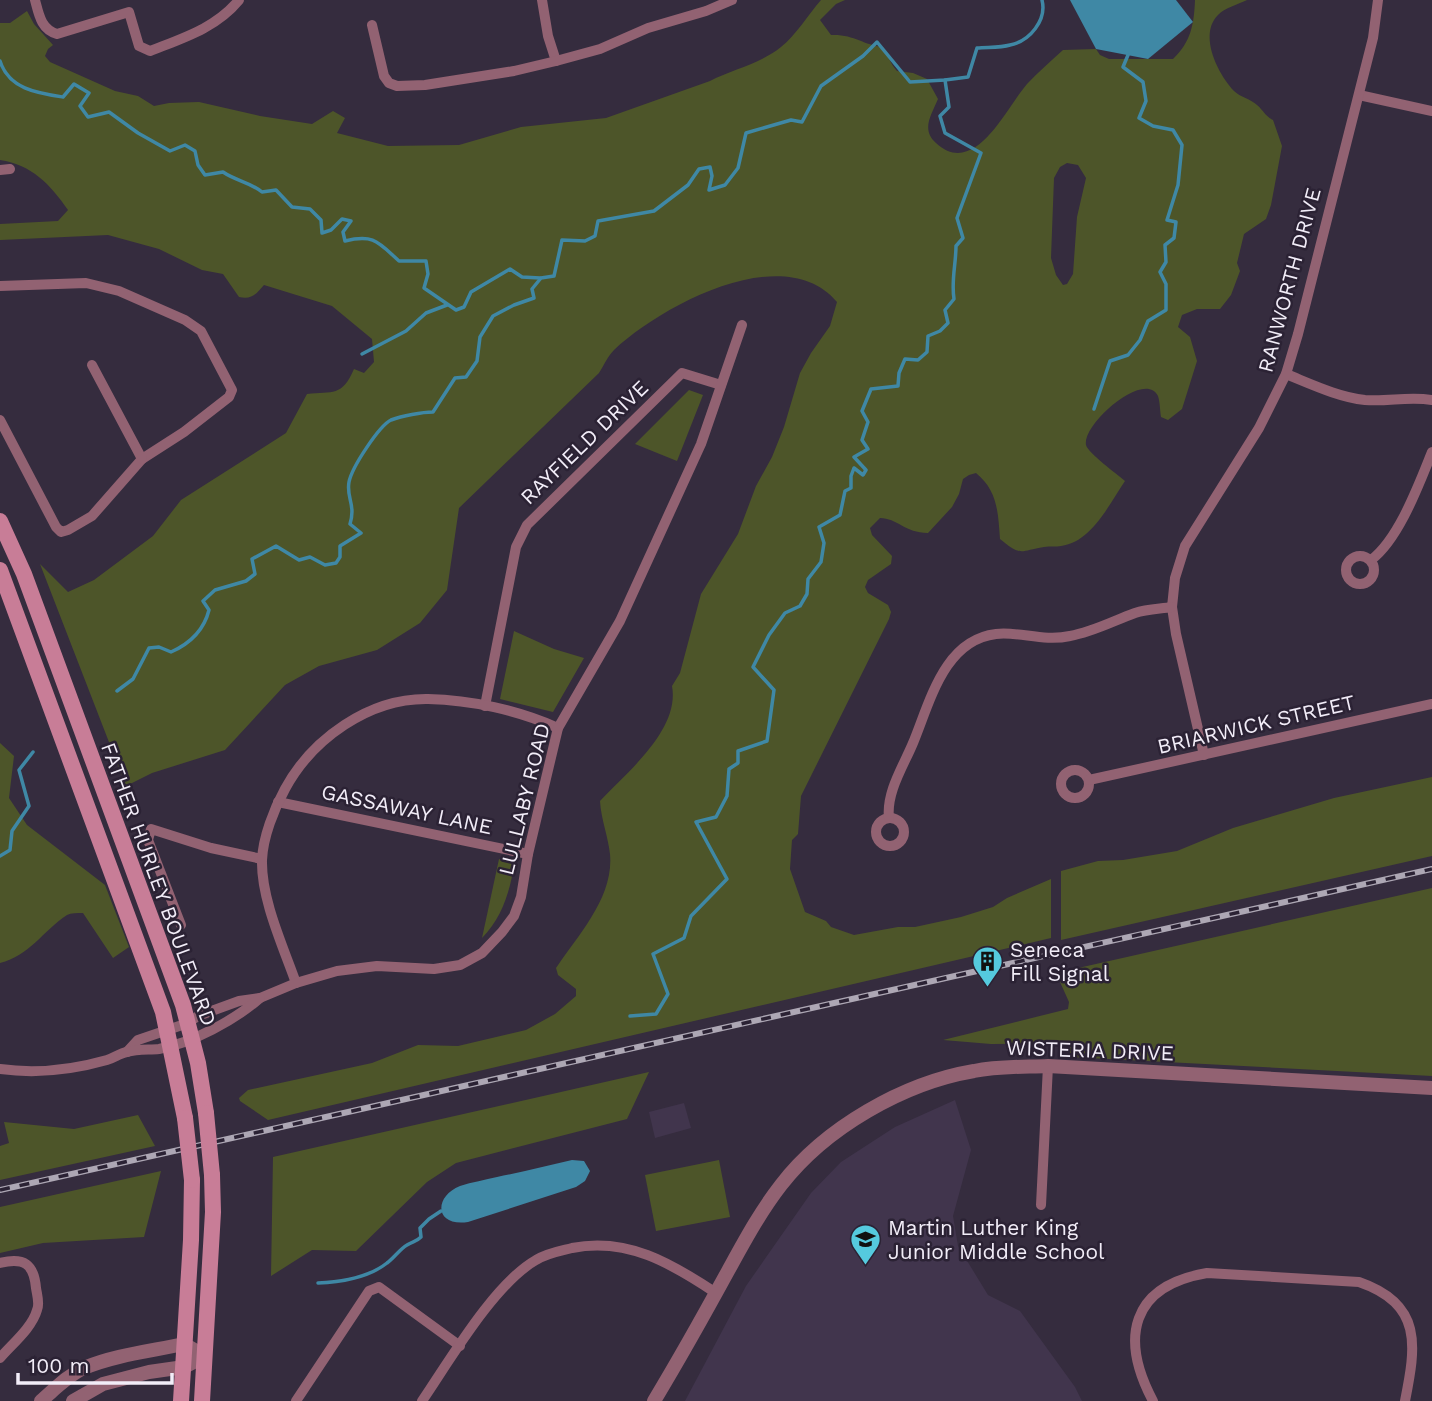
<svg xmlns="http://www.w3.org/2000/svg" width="1432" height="1401" font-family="'Work Sans',sans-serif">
<rect width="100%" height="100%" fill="#352c3e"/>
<!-- built -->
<g fill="#41354d">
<path d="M955,1100L971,1150L953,1216L958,1246L988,1295L1020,1311L1075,1387L1082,1401H685L746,1286L811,1193L841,1162L895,1127Z"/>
<path d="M684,1103L691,1128L655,1138L649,1112Z"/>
</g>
<!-- green -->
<g fill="#4d5529" fill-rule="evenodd">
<path d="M821,0H845L836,4L820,20L831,35C854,34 863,45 883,47C889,56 889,62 897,71L913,73L927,79L938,99C931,116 921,129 936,143C975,179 1006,108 1027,84C1038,72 1051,61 1063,50L1096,49L1100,55L1109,59H1173C1191,42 1194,24 1195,0H1247C1239,4 1224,8 1218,15C1198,35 1218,74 1234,91C1240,97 1251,99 1257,105C1264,111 1265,116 1273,120L1282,146L1271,205L1266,219L1244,234L1237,263L1240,271L1231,295L1220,309H1197L1182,315L1178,327L1190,337L1197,361L1182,409L1168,420L1161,417C1160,411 1160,402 1158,396C1145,369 1082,424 1086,445C1088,453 1117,474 1125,481C1109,504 1092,542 1061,546C1056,547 1050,546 1044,547C1019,551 1022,557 1000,539C998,513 998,491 976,473L969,475L963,479L959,494L952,507L928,533C905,533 897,518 880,518L870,528L872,535L892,556L891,564L868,580L865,587L868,593L888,605L891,612L889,619L801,796L798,834L792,840L790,869L805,912L826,921L831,927L854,935L898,927H915L961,917L993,907L1007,898L1051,879V938L268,1120L240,1101L239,1098L248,1090L372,1063L418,1045L458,1046L526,1030L555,1014L576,996V989L558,975L556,968C579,934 614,897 610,854C608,836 601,819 600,801C627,772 680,730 672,686L680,673L701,594L738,534L756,486L772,457L784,427L800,373L811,353L830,326L837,302C784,239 661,306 614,350C608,356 604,365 599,373L459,508L447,590L420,623L377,650L319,666L285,685L225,750L152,773L126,786L40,564L68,592L94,580L153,536L181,500L286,433L307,394C333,391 342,397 354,369L364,373L374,362L372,339L332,306L264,285C256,294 252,300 239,297L223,274L202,270L159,249L108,235L0,240V224L58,221L68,210C50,184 32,165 0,160V23H10L27,11L34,24L53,45L48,49L45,56L50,62L115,91L138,96L154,106L169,103L199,102L260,116L312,124L333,111L345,118L337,133L388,146L459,145L521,127L606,118L710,81C733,69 760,64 781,47C796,35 808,15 821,0ZM1067,163L1078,165L1086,178L1077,217L1073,274L1067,284L1063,285L1056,275L1051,258L1054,178L1060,167Z"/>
<path d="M689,390L703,395L677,461L635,444Z"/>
<path d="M514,631L554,649L584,658L553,712L500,699Z"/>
<path d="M0,743L14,756L9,798L27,825L105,885L129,947L113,958L83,913C77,913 71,913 67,915C43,931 29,956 0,963Z"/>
<path d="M1432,777V856L1061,940V871L1098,861L1123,860L1177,851L1233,828L1334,798Z"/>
<path d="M499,859L511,863L514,866C509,894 502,917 482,938Z"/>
<path d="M1432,888V1076L1070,1057L1067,1043L991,1044L943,1040L1068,1009L1069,1002L1056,973Z"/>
<path d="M649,1072L627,1119L456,1163L427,1182L356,1251L312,1250L271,1276L273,1157Z"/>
<path d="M138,1115L155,1146L0,1180V1146L9,1143L4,1122L74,1129Z"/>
<path d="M719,1160L730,1217L656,1231L645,1175Z"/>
<path d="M161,1171L144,1237L43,1243L0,1253V1207Z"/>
</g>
<!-- water -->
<g fill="#3f88a5">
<path d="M1070,0H1176L1193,22L1148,59L1096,49Z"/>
<path d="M572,1160L584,1161L590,1171L585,1181L576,1187L468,1222C435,1227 433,1197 460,1186C472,1182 485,1180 497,1177C522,1172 547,1166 572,1160Z"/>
</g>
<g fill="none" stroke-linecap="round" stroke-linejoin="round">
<!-- stream -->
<g stroke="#3f88a5" stroke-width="3.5">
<path d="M0,61C9,89 37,93 63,97L74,84L89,93L80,106L88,117L109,112L138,133L170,151L185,145L195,151L198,165L205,175L223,172C236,181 250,182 262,192L276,190L292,207L310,209L321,220L322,233L331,230L342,219L351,221L343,232L345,241C374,234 378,242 399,261H426L428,274L424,288L456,310L464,307L471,292L510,269L522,277L540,278"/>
<path d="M362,354L406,331L426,313L447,305"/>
<path d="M1094,409L1110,361L1128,355L1140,340L1148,321L1166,310V284L1160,272L1166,262L1165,245L1174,238L1176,222L1167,220L1178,185L1182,145L1173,130L1153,126L1139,118L1146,101L1143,82L1123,67L1128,55"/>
<path d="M117,691L133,679L149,648L159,647L171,652C189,644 204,630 209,610L203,601L215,590L246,581L255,574L252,559L276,546L299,560L310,557L325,565L336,563L340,557V546L361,533L350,524C356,504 346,498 349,482C352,467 379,426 391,420C402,416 422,412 433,412L455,378L466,377L477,361L480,337L493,316L514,305L534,298L532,289L541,278L554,276L562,240L585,241L595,236L598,221L654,211L688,185L699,169L710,167L712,176L709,190L725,185L738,168L746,133L791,120L802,122L821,86L863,56L877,42L910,82L945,80L968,77L977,48C988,47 1000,48 1010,45C1030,41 1047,20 1042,0"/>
<path d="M0,856L10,850L12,831L29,806L19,770L33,752"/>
<path d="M630,1016L656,1014L668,994L653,954L684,938L691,916L727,879L696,822L716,817L727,796L729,769L738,763V751L767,741L774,690L753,667L769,635L785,613L800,606L807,594L808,579L821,562L824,543L819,527L840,515L845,491L851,488V476L854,468L863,475L866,470L854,457L868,449L862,440L868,422L862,411L871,389L898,386L899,373L905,359L918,360L927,352L928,336L940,331L948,323L945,310L954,299C951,281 956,264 956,246L963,238L957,218L981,153L945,133L940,116L949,107L945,80"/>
<path d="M318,1283C341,1282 368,1278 387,1263C394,1258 400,1249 407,1245C413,1241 416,1242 421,1237L420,1228L429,1219L441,1211"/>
</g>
<!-- minor -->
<g stroke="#926272" stroke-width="10">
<path d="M35,0C39,15 41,29 57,34L129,12L139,46L150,51C183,38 216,28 239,0"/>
<path d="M542,0L548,36L556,61"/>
<path d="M372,25L384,76L389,83L397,86L425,85L514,71L556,61L600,49L648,28L706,11L732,0"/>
<path d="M1359,95L1432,111"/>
<path d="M0,170L10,169"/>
<path d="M0,286L86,283L119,291L185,320L201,331L232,390L229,397L184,432L142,459L92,516L68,530L61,532L56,527L0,420"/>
<path d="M92,365L142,459"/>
<path d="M1286,374C1311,384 1338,397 1365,400C1388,402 1408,396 1432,400"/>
<circle cx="1360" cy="570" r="14"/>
<path d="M1371,560C1399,539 1419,484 1432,452"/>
<path d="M485,706L516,547L527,525L682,373L721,385"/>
<path d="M1204,755L1176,634L1172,607L1175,578L1185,546L1259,428L1286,374L1298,334L1357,101L1373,38L1378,0"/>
<circle cx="1075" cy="784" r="14"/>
<path d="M1089,780L1432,704"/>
<path d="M278,802L528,854"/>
<circle cx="890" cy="832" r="14"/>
<path d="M889,818C886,792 904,765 913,743C930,702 944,640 996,634C1019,631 1043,642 1070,636C1093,632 1113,621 1135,613C1147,609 1159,609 1172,607"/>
<path d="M181,925L148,840L151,829L211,848L262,859"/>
<path d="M296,983C283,946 261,899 262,860C263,837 274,809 285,789C312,739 369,698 428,699C471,700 518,710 558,728"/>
<path d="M127,1052L138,1040L188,1023L198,1016L239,1001L260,998L296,983L337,971L377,966L434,969L460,965L482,953L502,932L514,916L521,897L528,854L558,728L620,621L701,444L742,325"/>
<path d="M0,1069C36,1074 72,1070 107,1060C114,1058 120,1053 127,1052C137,1049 149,1050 159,1049C192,1043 235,1020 260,998"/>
<path d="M1041,1205L1048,1066"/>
<path d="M0,1263C24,1257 34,1264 36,1288C37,1295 40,1304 37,1310C32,1328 12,1344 0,1358"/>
<path d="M296,1401L369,1291L379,1287L460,1346"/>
<path d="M422,1401C450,1360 494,1284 536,1260C547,1253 560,1251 572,1248C627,1237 671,1263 716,1293"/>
<path d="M1153,1401C1120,1339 1130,1286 1207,1273L1359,1282C1423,1304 1416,1346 1405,1401"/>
</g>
<!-- tertiary -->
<g stroke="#926272" stroke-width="14">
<path d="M41,1401C55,1389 67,1376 84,1368C115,1355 152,1351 184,1344L205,1356"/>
<path d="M73,1401L103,1384L149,1372L184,1367L205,1356"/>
<path d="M654,1401C680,1358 704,1315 728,1271C744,1242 760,1212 781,1185C825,1128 903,1083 974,1071C999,1066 1024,1067 1048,1066L1432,1088"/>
</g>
<!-- secondary -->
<g stroke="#c87d97" stroke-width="16">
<path d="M0,521L24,574L183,1005L198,1063L206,1113"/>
<path d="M0,570L163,1012L185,1118"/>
<path d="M181,1401L191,1240L192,1180"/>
<path d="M202,1401L213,1212L212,1175"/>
</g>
<defs>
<path id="rail" d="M0,1190L1432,869"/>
</defs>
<!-- rail casing -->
<use href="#rail" stroke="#ada7b4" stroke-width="6"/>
<!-- rail -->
<use href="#rail" stroke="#2b2234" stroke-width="3.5" stroke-dasharray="10" stroke-linecap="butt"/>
<!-- secondary-bridge -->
<g stroke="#c87d97" stroke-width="16">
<path d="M206,1113L212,1175"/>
<path d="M185,1118L192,1180"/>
</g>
</g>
<!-- icons -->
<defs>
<symbol id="building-pin" viewBox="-11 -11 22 30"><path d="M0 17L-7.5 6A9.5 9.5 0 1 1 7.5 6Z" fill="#55cade" stroke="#2b2234"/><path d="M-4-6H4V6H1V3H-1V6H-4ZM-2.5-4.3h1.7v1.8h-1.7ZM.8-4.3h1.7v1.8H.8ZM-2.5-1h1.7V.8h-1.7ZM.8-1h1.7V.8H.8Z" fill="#111"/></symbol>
<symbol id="school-pin" viewBox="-11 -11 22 30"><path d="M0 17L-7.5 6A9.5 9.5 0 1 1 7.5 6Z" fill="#55cade" stroke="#2b2234"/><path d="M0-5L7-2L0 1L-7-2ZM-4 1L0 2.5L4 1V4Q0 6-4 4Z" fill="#111"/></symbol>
</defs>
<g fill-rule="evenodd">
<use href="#building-pin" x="970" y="944" width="35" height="47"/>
<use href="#school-pin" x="848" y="1222" width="35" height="47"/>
</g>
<g text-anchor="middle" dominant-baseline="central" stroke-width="5" stroke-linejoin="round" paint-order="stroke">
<!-- street labels -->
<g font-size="21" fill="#f2edf8" stroke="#2b2234">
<text transform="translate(1289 280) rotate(-75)">RANWORTH DRIVE</text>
<text transform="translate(584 442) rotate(-44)">RAYFIELD DRIVE</text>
<text transform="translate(1256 724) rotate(-13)">BRIARWICK STREET</text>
<text transform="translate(524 799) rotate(-76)">LULLABY ROAD</text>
<text transform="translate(407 809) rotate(12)">GASSAWAY LANE</text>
<text transform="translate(159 884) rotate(70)">FATHER HURLEY BOULEVARD</text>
<text transform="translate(1090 1050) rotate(2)">WISTERIA DRIVE</text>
</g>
<!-- poi labels -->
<g font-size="21" fill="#f2edf8" stroke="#2b2234" text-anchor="start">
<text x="1010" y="949">Seneca<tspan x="1010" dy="24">Fill Signal</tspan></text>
<text x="888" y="1227">Martin Luther King<tspan x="888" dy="24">Junior Middle School</tspan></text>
</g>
</g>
<!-- scale -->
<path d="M18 1373v10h154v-10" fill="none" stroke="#f2edf8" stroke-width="3.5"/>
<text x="28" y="1373" font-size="21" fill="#f2edf8" stroke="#2b2234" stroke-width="5" paint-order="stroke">100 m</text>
</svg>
